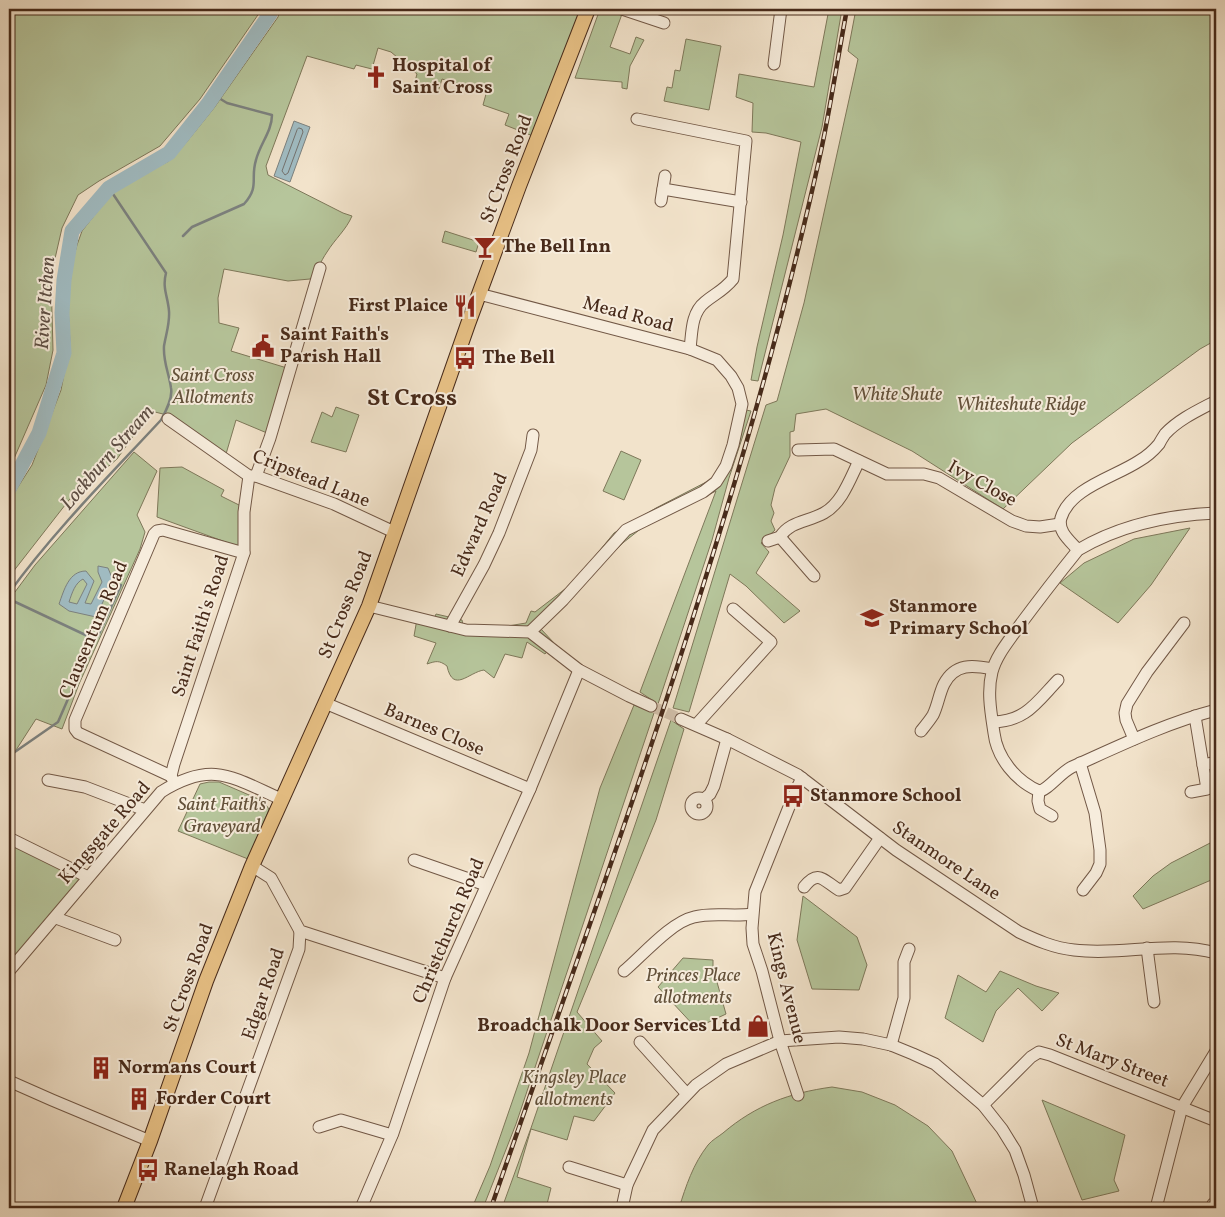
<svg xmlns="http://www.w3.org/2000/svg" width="1225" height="1217" font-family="Vollkorn,serif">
<rect width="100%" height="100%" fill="#f2e3cb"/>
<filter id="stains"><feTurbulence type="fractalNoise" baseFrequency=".004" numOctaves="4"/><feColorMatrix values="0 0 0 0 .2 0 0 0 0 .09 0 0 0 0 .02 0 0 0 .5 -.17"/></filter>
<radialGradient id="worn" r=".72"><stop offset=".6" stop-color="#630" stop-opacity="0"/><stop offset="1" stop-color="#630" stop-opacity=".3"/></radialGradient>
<!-- green -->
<g fill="#b6c59b" stroke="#7e785a">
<path d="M9,9H262L200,99L160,146L99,181L78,195L62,228L51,276L53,350L46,385L9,470Z"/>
<path d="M280,9H582L533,136L505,125L509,114L483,105L486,94L442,79L438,92L414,85L417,74L391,52L378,48L372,69L356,65L354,69L307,56L266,166L268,175L343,213L352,216C346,230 335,239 327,252C320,262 318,271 310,279L288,281L224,269L218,298L219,323L239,328L231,351L287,368L267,433L236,420L226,454L167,415L151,411L117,459L69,500L9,577V501L32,465L61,390L70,343L68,308L72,263L77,245L82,231L116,188L169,161L185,144L214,108L278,17Z"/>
<path d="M600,9H607L622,14L610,47L630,54L636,37L644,40L630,66L627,89L622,88V82L575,78Z"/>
<path d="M829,9H842L822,127L758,381L751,380L757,347L783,235L801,142L766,133L752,132L753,103L736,97L739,74L814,87Z"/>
<path d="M856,9H1216V340L1200,349L1072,443L1003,509L912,451L826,409L796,414L794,431L790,432V456L775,488L771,505L774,513L771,521L775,530L761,543L769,552L756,573L800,611L784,623L746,586L730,574L689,712L673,708L766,405L777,401L804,303L858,59L848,51Z"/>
<path d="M686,39L721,46L709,110L664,101L667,87L672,88L675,70L680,71Z"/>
<path d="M445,231L479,242L476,252L442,242Z"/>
<path d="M336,407L359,415L346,452L311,442L322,412L332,417Z"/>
<path d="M746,410L751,411L729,478L712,540L658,704L640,692L716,491L643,527L624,542L605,560L596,555L614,533L656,508L712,479L722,464Z"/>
<path d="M621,451L641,460L624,500L603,491Z"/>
<path d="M134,452L157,471L137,515L145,532L140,549L79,684L62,729L36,719L9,761V600L35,565Z"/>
<path d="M182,467L224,490L221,496L241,506L242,548L157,517L160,468Z"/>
<path d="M1190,528L1151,585L1118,623L1060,583L1084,563L1134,539Z"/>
<path d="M565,589L573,592L541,629L554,643L545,654L527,642L522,658L505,654L494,678L484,670C469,672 453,694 447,666C439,660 436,661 427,664L436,643L414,636L417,619L432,624L436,614L462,620L463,625L496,628L526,623L531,611L535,612Z"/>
<path d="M634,705L654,713L516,1124L483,1208H472L490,1166L529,1053L600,788Z"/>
<path d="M671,720L684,729L656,820L577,1012L602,1041L594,1048L587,1064L615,1093L594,1121L574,1116L567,1140L531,1129L517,1177L551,1188L546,1208H502L531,1128Z"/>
<path d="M209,782H219L263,801L269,809L268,812L248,859L178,831L200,784Z"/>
<path d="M1216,840V878L1143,909L1133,896L1153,876L1171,863Z"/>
<path d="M9,844L83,879L9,964Z"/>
<path d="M803,896L857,937L867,965L859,990L812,989L797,940Z"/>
<path d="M683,958L713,960V968L726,1014L696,1028L658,987Z"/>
<path d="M1000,971L1036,986L1059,993L1042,1011L1018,988L996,1011L983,1042L945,1018L958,975L986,992Z"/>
<path d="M832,1087L862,1092L895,1105L928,1126L952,1151L979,1208H679C686,1186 693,1164 708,1145C712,1140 718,1137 723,1133C756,1105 789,1093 832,1087Z"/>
<path d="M1042,1100L1125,1135L1114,1180L1119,1191L1082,1200Z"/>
</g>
<!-- water -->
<g fill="#a0bbc1" stroke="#7c817e" fill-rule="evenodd">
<path d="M294,121L310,127L290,182L274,176Z"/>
<path d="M98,566L108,568L113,580L96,617L69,611L59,604C64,590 69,571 86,571L94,581L85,603L91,604L102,582L98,572ZM83,579L87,584L77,604L69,602C72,593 75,583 83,579Z"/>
</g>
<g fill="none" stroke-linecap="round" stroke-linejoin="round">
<!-- shore -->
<path stroke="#74726e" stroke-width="1" d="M299,128L302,129L303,132L288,173L285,175L282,171L297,130Z"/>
<!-- stream -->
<g stroke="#7c817e" stroke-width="2.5">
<path d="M183,236L192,227L244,204C260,186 250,179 256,160C260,144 272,131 272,115L227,103L214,95"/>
<path d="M9,593C54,531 109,476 161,420C166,411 173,398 171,388C169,373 163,362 164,346C166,334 170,323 169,311C168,297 162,288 166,273L109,188"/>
<path d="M9,599L94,639L58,722L9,756"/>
<path d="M98,636L121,585"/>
</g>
<!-- river -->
<path stroke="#a0bbc1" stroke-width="15" d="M9,489L39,433L64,353L62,313L64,280L72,231L109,188L169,153L208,104L270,14L271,9"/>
<!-- minor-tunnel -->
<path stroke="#d0bea8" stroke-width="11" stroke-dasharray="11 5.5" stroke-linecap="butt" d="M651,706L681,719"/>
<defs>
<g id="minor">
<path d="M622,9L664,23"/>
<path d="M774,64L781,9"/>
<path d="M637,119L746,141L733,279C723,291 716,293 705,302C691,313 692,333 690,349"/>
<path d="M663,189L741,202"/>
<path d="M661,201L665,176"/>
<path d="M479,294L690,349L717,360L731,376L738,388L742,404L733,445L726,466L716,482L703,492L626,530L563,600L530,632"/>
<path d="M168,419L249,476H256L334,504L394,532"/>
<path d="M798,450L834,449L887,474H924L939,478L1012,521L1026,526L1040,527L1060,524"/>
<path d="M256,476L270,438L320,268"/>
<path d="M780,537L814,576"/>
<path d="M768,541L780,537C790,521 808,522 824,513C842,503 850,479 859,461"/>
<path d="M1078,550C1070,541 1057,531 1061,518C1070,488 1115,477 1139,461C1146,457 1154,450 1159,444C1161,440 1163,437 1165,434C1179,419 1199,410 1216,401"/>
<path d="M369,606L466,630L530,632L579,670L629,696L651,706"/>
<path d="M450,626L484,565L499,533L531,450L533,435"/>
<path d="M325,703L530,789"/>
<path d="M681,719L727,739L798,775L896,850L1019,932C1036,940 1054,948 1074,950C1121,956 1169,940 1216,953"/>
<path d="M993,722C1026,721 1036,703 1058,680"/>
<path d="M696,725L771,642L733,609"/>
<path d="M921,731C925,726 930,720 933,715C938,705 939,694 944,684C955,663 973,665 992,669"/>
<path d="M1134,739L1126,720L1125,713L1127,704L1147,672L1184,623"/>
<path d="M1080,763L1095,813L1100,850V864L1096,873L1083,890"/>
<path d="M1203,765L1216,762"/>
<path d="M171,776L78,733L75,729V720L154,534L157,531L163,530L244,553"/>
<path d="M48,780L85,787L145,810"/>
<path d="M174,782L171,776L174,764L244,553V512L249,476"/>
<path d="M1039,791C1016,781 997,758 994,733C991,713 987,692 992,672C996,656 1008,642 1017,629C1037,602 1057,576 1078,550C1120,525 1168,515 1216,513"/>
<path d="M1039,791C1047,791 1061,772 1072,767C1119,746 1166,723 1216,710"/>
<path d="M1039,791L1038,801L1040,809L1052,816"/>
<path d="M1191,792L1207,789L1195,716"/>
<circle cx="699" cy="806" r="8"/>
<path d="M704,799L710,794L714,786L727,739"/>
<path d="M9,838L88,877"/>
<path d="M414,860L486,885"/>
<path d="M252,866L271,878L300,931L445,978"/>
<path d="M804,887C818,869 823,880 839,890L845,888L880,838"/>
<path d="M56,918L115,940"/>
<path d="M1147,948L1154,1002"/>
<path d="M9,971L161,792C212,760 232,777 281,799"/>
<path d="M624,971C642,956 671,922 694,917C712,912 733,917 752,914"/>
<path d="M640,1042L686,1093"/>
<path d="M891,1045L904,998V962L909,949"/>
<path d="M9,1081L52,1100L150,1141"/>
<path d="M798,1095L780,1041L762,971L753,944L752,928L755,892L795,792L802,778"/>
<path d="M983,1105L1031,1057L1039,1052L1050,1055L1216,1121"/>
<path d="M319,1127L341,1120L392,1135"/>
<path d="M569,1167L627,1185"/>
<path d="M205,1208L299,949L300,931"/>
<path d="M361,1208L393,1133L445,978L530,789L579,670"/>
<path d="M622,1208L627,1185L653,1130L696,1085L726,1064L780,1041L839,1037L863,1039L891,1045L913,1054L935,1064L962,1087L983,1105L1002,1129L1015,1150L1024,1175L1033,1208"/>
<path d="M1156,1208L1182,1107L1216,1051"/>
<path d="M1211,1208L1213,1204"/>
</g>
<path id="major" d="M124,1208L150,1141L206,981L252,866L369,606L468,324L519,186L588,9"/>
</defs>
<!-- minor casing -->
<use href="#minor" stroke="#725846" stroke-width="13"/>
<!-- major casing -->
<use href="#major" stroke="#472a1a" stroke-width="16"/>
<!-- minor -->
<use href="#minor" stroke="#f7eddd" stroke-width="11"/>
<!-- major -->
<use href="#major" stroke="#e9c286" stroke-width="14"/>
<defs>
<path id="rail" d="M491,1208C611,860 742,512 821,151C831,104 838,56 847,9"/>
</defs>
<!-- rail casing -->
<use href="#rail" stroke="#472a1a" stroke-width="4.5"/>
<!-- rail -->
<use href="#rail" stroke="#f7eddd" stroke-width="2.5" stroke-dasharray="8" stroke-linecap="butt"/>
</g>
<!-- icons -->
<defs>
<symbol id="church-bare" viewBox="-9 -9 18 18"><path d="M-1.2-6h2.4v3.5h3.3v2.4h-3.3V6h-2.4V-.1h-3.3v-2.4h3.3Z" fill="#8f2418" stroke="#f7eddd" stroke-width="2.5" paint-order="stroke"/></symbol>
<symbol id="bar-bare" viewBox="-9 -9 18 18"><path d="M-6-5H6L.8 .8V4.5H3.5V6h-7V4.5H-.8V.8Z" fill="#8f2418" stroke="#f7eddd" stroke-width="2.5" paint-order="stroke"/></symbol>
<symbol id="restaurant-bare" viewBox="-9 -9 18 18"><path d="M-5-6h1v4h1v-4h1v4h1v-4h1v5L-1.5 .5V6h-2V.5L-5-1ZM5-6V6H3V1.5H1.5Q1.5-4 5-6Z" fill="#8f2418" stroke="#f7eddd" stroke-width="2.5" paint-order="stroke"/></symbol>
<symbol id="civic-bare" viewBox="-9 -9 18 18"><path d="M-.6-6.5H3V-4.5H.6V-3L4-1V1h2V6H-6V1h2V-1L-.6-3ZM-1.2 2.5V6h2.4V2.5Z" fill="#8f2418" stroke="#f7eddd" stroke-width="2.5" paint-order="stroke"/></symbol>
<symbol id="bus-bare" viewBox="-9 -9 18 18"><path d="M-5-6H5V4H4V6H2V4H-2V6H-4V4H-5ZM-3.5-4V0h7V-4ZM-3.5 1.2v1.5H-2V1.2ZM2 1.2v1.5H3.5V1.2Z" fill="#8f2418" stroke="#f7eddd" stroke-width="2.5" paint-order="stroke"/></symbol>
<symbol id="school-bare" viewBox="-9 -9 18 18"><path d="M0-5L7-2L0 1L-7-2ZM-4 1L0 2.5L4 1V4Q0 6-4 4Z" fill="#8f2418" stroke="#f7eddd" stroke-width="2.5" paint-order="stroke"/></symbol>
<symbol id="shop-bare" viewBox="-9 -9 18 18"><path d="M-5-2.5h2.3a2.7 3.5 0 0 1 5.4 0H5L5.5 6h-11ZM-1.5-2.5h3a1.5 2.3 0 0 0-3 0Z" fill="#8f2418" stroke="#f7eddd" stroke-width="2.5" paint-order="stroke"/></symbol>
<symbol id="building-bare" viewBox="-9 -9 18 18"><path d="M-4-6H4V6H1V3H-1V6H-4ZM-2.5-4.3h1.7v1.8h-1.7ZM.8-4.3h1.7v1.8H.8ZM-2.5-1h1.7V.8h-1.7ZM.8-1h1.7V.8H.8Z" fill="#8f2418" stroke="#f7eddd" stroke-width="2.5" paint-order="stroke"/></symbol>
</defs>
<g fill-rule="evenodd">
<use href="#church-bare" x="360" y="61" width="32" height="32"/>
<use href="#bar-bare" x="469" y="231" width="32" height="32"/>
<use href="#restaurant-bare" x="449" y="290" width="32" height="32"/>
<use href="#civic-bare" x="247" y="330" width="32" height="32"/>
<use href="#bus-bare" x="449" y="342" width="32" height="32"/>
<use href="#school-bare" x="856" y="602" width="32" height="32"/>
<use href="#bus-bare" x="777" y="780" width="32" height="32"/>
<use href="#shop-bare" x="742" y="1010" width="32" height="32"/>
<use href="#building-bare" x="85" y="1052" width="32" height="32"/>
<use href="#building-bare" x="123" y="1083" width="32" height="32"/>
<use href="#bus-bare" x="132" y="1154" width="32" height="32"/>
</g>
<g text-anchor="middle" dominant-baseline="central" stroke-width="4" stroke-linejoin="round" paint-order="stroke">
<!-- poi labels -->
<g font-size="19" font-weight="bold" fill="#472a1a" stroke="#f7eddd" text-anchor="start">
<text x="392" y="66">Hospital of<tspan x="392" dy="22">Saint Cross</tspan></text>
<text x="502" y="247">The Bell Inn</text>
<text x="448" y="306" text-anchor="end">First Plaice</text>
<text x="280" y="335">Saint Faith's<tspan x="280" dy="22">Parish Hall</tspan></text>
<text x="482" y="358">The Bell</text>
<text x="889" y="607">Stanmore<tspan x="889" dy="22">Primary School</tspan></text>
<text x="810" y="796">Stanmore School</text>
<text x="741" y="1026" text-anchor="end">Broadchalk Door Services Ltd</text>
<text x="118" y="1068">Normans Court</text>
<text x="156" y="1099">Forder Court</text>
<text x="164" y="1170">Ranelagh Road</text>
</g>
<!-- street labels -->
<g font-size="19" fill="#472a1a" stroke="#f7eddd">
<text transform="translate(507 169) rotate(-69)">St Cross Road</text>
<text transform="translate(628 315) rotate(15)">Mead Road</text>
<text transform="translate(311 479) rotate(22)">Cripstead Lane</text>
<text transform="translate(982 484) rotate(29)">Ivy Close</text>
<text transform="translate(480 525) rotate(-66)">Edward Road</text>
<text transform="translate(346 605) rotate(-68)">St Cross Road</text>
<text transform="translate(201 626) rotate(-72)">Saint Faith's Road</text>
<text transform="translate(94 630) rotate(-67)">Clausentum Road</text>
<text transform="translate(434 730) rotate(23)">Barnes Close</text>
<text transform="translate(105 833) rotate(-49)">Kingsgate Road</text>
<text transform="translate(946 861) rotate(34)">Stanmore Lane</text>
<text transform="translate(449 931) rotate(-67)">Christchurch Road</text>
<text transform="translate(189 978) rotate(-70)">St Cross Road</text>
<text transform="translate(786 988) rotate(76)">Kings Avenue</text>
<text transform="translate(264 994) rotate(-71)">Edgar Road</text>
<text transform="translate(1112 1061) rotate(21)">St Mary Street</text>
</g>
<!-- park labels -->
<g font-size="19" font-style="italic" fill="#63513a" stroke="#f7eddd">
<text x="213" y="376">Saint Cross<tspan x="213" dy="22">Allotments</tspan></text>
<text x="897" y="395">White Shute</text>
<text x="1021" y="405">Whiteshute Ridge</text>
<text x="222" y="805">Saint Faith's<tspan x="222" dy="22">Graveyard</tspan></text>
<text x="693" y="976">Princes Place<tspan x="693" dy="22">allotments</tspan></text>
<text x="574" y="1078">Kingsley Place<tspan x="574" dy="22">allotments</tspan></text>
</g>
<!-- water labels -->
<g font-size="20" font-style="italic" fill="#5d4e44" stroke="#f7eddd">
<text transform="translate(46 303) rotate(-86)">River Itchen</text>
<text transform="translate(108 458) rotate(-49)">Lockburn Stream</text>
</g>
<!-- district labels -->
<g font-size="24" font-weight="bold" fill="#472a1a" stroke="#f7eddd">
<text x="412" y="399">St Cross</text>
</g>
</g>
<!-- margin -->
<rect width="1225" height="1217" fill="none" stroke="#f2e3cb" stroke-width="30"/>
<rect x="10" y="10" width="1205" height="1197" fill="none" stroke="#472a1a" stroke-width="2.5"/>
<rect x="15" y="15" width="1195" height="1187" fill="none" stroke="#472a1a"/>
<rect width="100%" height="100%" filter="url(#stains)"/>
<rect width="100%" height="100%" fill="url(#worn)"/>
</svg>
